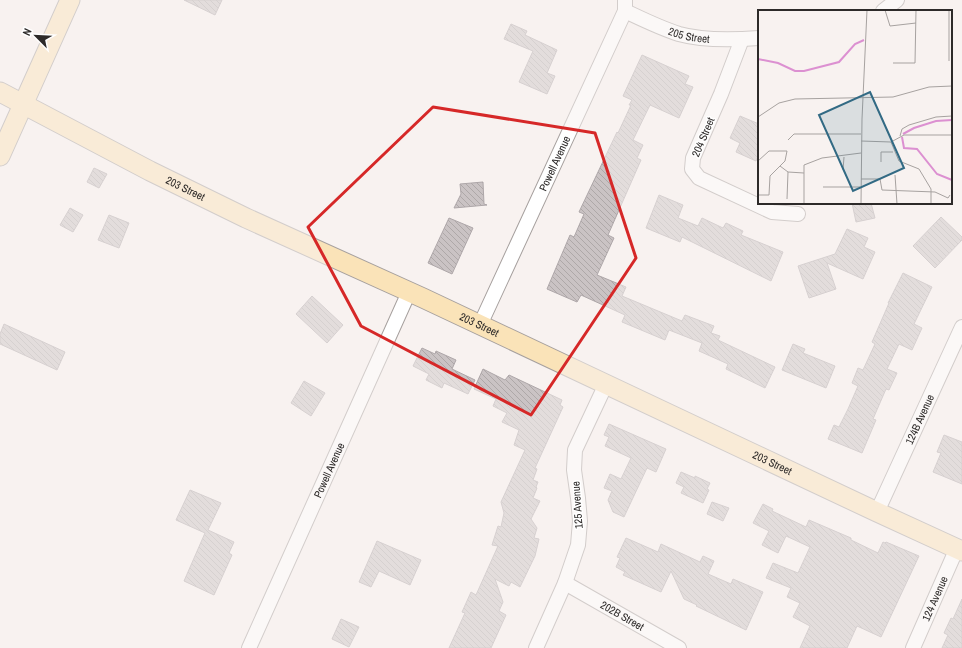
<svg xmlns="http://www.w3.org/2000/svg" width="962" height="648" font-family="'Archivo Narrow',sans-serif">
<defs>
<pattern id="building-back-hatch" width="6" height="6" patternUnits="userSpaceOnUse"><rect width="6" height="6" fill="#cac3c4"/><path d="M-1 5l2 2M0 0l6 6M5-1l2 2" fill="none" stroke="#aea8a8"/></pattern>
</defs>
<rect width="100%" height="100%" fill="#f8f2f0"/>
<!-- building -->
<g fill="url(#building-back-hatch)" stroke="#aea7a9">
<path d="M184,0H222L215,15Z"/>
<path d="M511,24L527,31L525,35L557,50L547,73L555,76L547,94L519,82L533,51L504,39Z"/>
<path d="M642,55L689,76L685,84L693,87L679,118L650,105L633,140L643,145L637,158L641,160L608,235L614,238L597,275L626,287L622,296L682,321L685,315L714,326L711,333L720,336L718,340L775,367L765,388L726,369L728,364L699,351L702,343L669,330L665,340L622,322L625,315L581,295L577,302L547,289L570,235L574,237L584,214L579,212L617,132L618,133L631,105H629L632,100L623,96Z"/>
<path d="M740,116L759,124V154L756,161L736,152L740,143L730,138Z"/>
<path d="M94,168L107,174L99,188L87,182Z"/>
<path d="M483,182L484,204L487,205L454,208L461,194L460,184Z"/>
<path d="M659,195L683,205L678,218L698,226L702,218L723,228L726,223L743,231L741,235L783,252L771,281L682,237L680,242L646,228Z"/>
<path d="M852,203H871L875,218L856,222Z"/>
<path d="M70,208L83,215L73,232L60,225Z"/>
<path d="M109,215L129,223L119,248L98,240Z"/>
<path d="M941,217L962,237V240L935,268L913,246Z"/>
<path d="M449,218L473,228L452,274L428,263Z"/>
<path d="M847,229L868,238L864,247L875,252L863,279L827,263L836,289L809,298L798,266L835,254Z"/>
<path d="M903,273L932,287L914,324L922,328L912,350L899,344L887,369L897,373L889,390L886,389L873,419L876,420L862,453L828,439L834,425L839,427L848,409L858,386L852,383L858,368L863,370L875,344L872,342L889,303H888Z"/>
<path d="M312,296L343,325L327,343L296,314Z"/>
<path d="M4,324L65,352L57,370L0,344V334Z"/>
<path d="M793,344L805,349L803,353L835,366L826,388L782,370Z"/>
<path d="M422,348L435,354L436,351L456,360L452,369L475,380L468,394L444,383L442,388L426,380L429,374L413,366Z"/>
<path d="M483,369L505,380L509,375L562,400L560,405L563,407L535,468L537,469L533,480L538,482L536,487L537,488L533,498L540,501L531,519L537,528L534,538L539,539L535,556L520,587L511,582L509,586L495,579L503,602L499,611L506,615L491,648H449L465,613L462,612L471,592L476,595L498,546L492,545L498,526L501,527L504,513L501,502L525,450L514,445L519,430L502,422L507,413L493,406L496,399L474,389Z"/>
<path d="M304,381L325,393L311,416L291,403Z"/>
<path d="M609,424L666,449L656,472L647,468L624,517L613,512L608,500L612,491L604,488L610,474L621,479L631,458L605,446L609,437L604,435Z"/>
<path d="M944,435L962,442V484L933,472L941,453L937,452Z"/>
<path d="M681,472L695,478V476L710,483L707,489L709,490L703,503L681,493L684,487L676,483Z"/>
<path d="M190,490L221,503L208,530L234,542L229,553L232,555L214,595L184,581L205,533L176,520Z"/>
<path d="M712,502L729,508L723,521L707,514Z"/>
<path d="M763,504L773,509L772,511L806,527L809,520L851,538V540L878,553L883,542L885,543L886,542L919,556L881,637L857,626L847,648H800L810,626L793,617L800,603L787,597L791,588L766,578L773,563L798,573L810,547L786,536L778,553L762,545L769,531L753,523Z"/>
<path d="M626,538L658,552L661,544L700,562L703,556L714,561L708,574L731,584L733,579L763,592L746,630L696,606L697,605L684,599L671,571L661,592L623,575L625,572L616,567L620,558L617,557Z"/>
<path d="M377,541L421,560L410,585L379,571L371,587L359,582Z"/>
<path d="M962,599V648H942L948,635L944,633L951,618L953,619Z"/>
<path d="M341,619L359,627L349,647L332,639Z"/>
</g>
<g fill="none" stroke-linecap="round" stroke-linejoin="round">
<defs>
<g id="street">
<path id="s1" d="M625,11C642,19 660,28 679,34C704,41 733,40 759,38"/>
<path d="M883,11L897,0"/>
<path d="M742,39L721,94L693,158L692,169L699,178L772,212L798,214"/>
<path id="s2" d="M480,325L625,11V0"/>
<path id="s3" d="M877,512L962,327"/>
<path id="s4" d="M565,583L679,648"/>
<path id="s5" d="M249,648L409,292"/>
<path d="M536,648L565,583L578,545L580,521L578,498L574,470L575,450L606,384"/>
<path id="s6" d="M913,648L957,548"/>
</g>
<g id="secondary">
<path id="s7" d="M0,92L150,171L246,218L423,298L877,512L962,551"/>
<path d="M0,156L70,0"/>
</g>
</defs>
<!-- street casing -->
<use href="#street" stroke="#a6a09e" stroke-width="16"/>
<!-- secondary casing -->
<use href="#secondary" stroke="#a6a09e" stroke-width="21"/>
<!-- street -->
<use href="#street" stroke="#fff" stroke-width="14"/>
<!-- secondary -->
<use href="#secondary" stroke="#fae3b8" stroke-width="19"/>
</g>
<!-- marked area -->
<path d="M0 0H962V648H0ZM433,107L595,133L636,258L531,415L361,326L308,227Z" fill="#f8f2f0" fill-opacity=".55" fill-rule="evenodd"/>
<path fill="none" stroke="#d62828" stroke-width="3" stroke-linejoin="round" d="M433,107L595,133L636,258L531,415L361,326L308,227Z"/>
<g text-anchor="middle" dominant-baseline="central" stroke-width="3" stroke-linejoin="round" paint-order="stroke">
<!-- street labels -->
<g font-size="11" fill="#2d2a29" stroke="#fff">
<text stroke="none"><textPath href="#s1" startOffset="69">205 Street</textPath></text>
<text transform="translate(703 137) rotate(-67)">204 Street</text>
<text stroke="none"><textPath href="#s2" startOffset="178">Powell Avenue</textPath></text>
<text stroke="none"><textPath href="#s7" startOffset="209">203 Street</textPath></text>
<text stroke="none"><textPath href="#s7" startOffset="533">203 Street</textPath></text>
<text stroke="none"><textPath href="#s3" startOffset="102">124B Avenue</textPath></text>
<text stroke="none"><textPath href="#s7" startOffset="857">203 Street</textPath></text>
<text stroke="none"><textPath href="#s5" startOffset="195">Powell Avenue</textPath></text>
<text transform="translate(577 505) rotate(-94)">125 Avenue</text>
<text stroke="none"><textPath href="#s6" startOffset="54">124 Avenue</textPath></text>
<text stroke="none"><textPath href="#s4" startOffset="66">202B Street</textPath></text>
</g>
</g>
<!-- overview -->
<g transform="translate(758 10)">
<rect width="194" height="194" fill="#f8f2f0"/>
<path fill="none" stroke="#dc90d1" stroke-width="2" d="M0,49L20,53L37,61H46L81,52L97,34L106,30M145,124L156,118L178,111L194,110M144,127L146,138L159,139L179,164L194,170"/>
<path fill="none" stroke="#a7a2a0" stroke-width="1" d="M127,0L132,16L158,13M191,51V0M135,53H157L158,0M0,107L21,93L37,89L135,87L171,77L194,76M142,126L144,119L151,115L178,107L194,106M30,130L36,124H103M103,131L133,132L146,125H194M133,132L141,151L161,159L173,179V194M0,151L11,141H29L27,151L12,166L11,185H0M123,152V142H135M22,156L30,162L46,163M85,160L86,147M137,165L139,194M103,169H122L124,180L177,182L190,188L192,185M65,177H102M29,189L30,162M46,194V155L64,148L103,143M103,194L104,109L109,0"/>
<path fill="#326a84" fill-opacity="0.15" stroke="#326a84" stroke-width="2" d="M112,82L146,158L95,181L61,105Z"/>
<rect width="194" height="194" fill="none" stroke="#2d2a29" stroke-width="2"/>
</g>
<!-- north arrow -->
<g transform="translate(36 36) rotate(294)" stroke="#ffffff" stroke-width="3" paint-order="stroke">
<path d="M0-3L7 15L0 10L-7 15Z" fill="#2d2a29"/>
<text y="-6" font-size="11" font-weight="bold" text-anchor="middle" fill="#2d2a29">N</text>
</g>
</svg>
